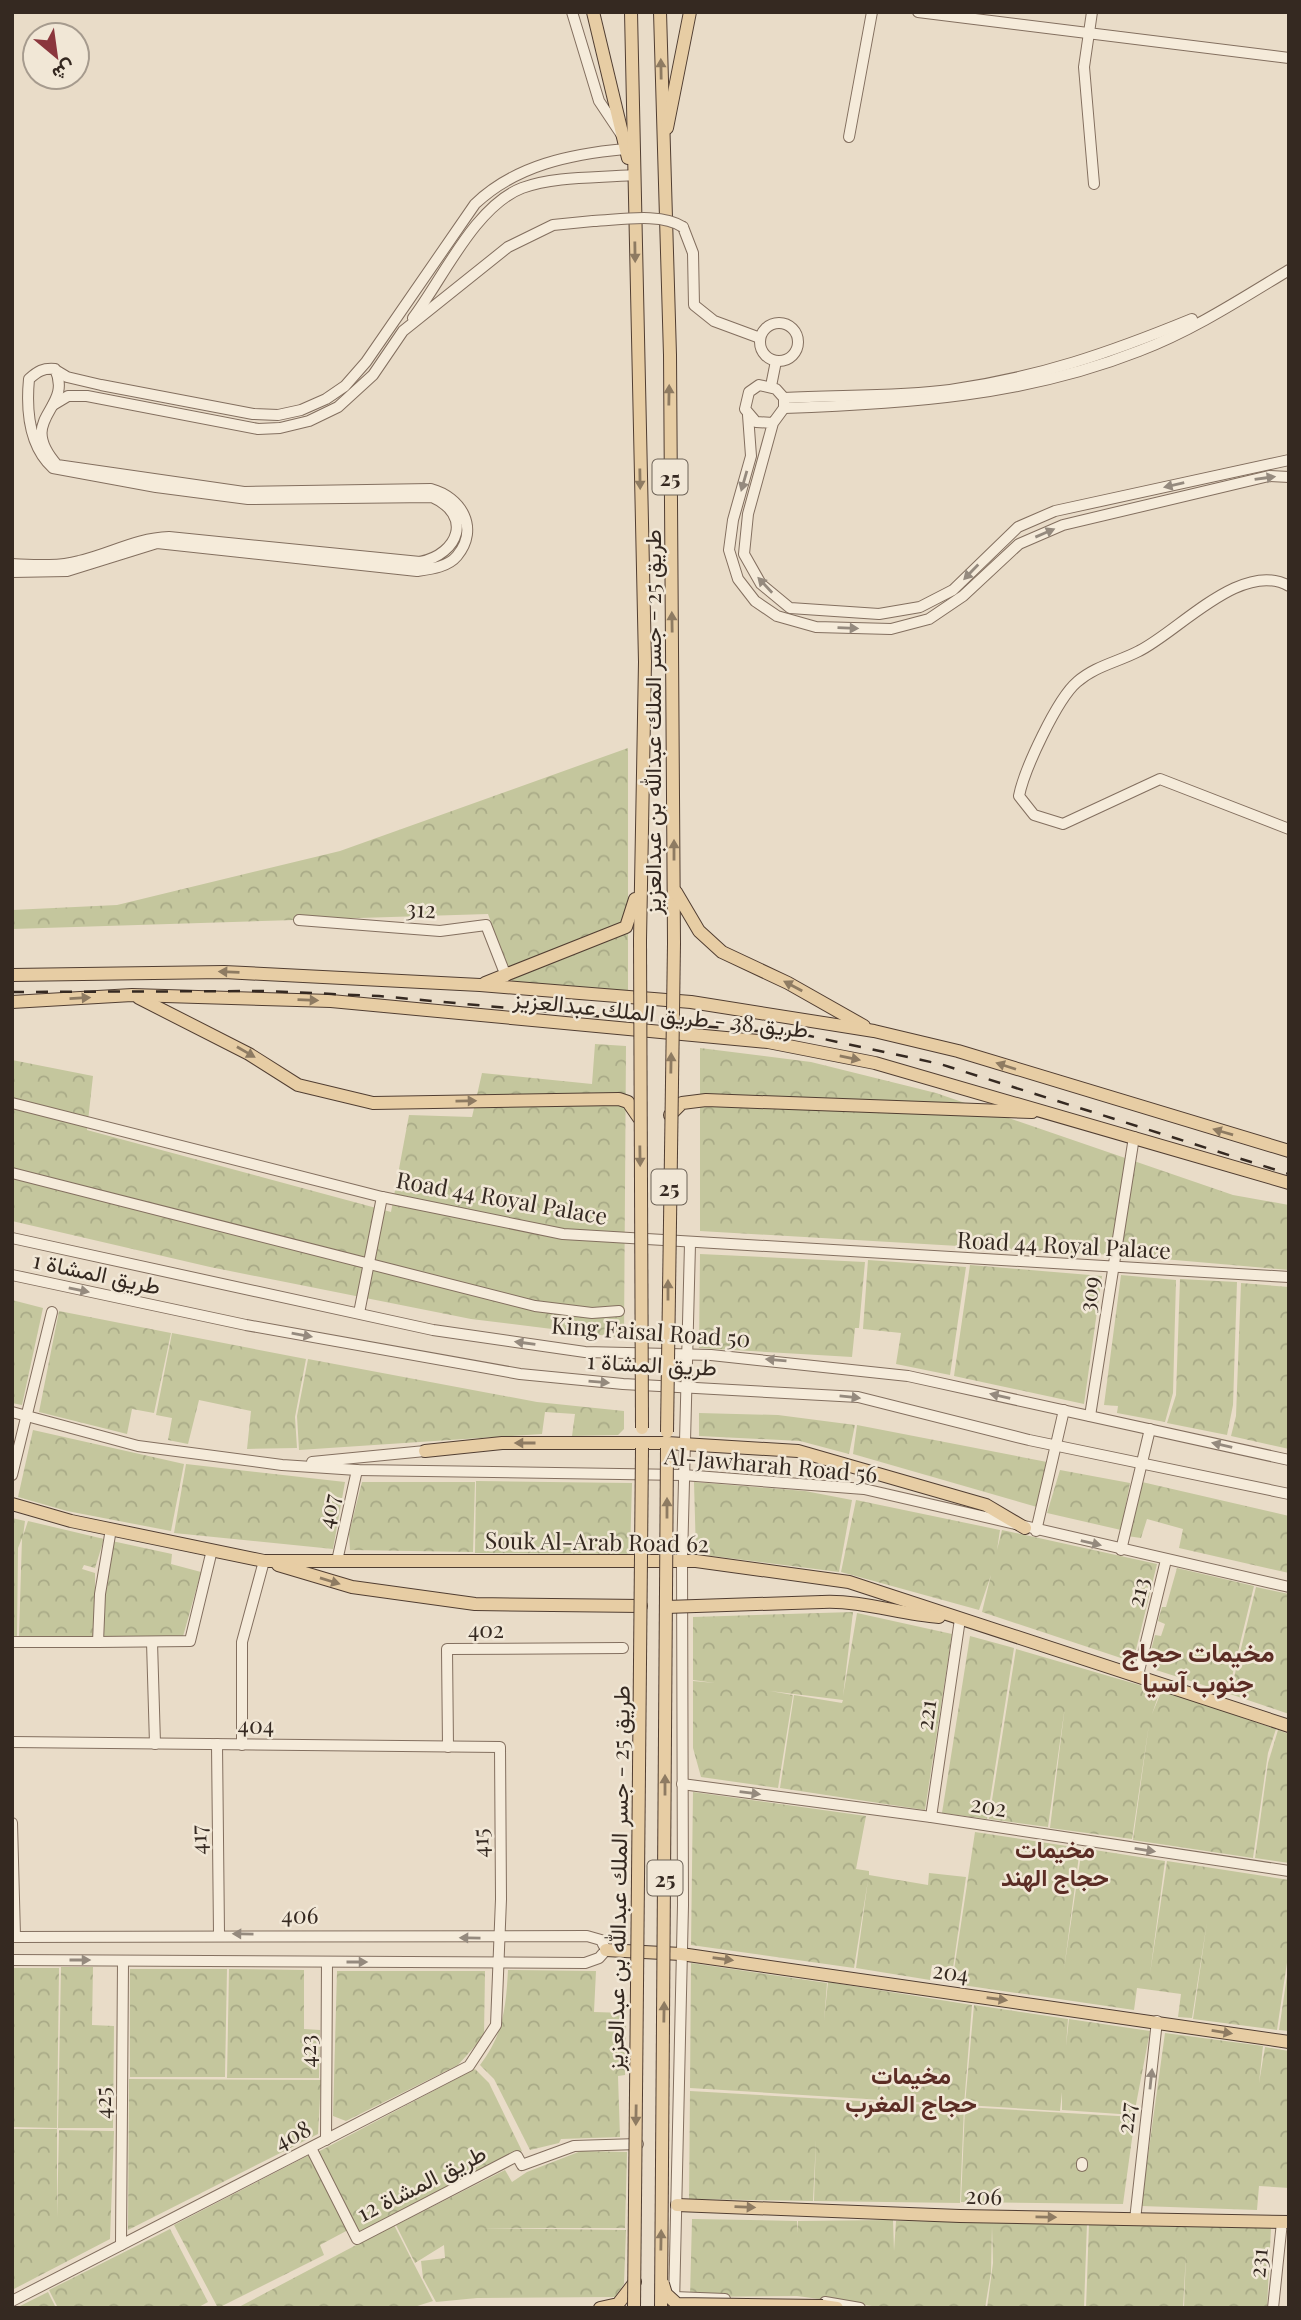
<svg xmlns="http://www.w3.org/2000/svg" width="1301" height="2320" font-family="'Playfair Display',Vazirmatn,serif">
<defs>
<pattern id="forest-crowns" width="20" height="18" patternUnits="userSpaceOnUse" patternTransform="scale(1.75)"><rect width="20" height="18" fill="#c4c69d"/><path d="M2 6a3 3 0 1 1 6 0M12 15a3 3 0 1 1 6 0" fill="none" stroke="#a9aa87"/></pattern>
</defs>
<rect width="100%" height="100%" fill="#e9dcc8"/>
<!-- forest -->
<g fill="url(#forest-crowns)">
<path d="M628,748V992L513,983L488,914L12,929V910L117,905L340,851Z"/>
<path d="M595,1044L626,1046L624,1338L471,1319L210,1267L12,1221V1060L93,1076L87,1130L391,1212L409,1115L472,1117L482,1073L592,1084Z"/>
<path d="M700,1048L811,1062L936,1093L1233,1195L1289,1205V1270L1129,1256L700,1231Z"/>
<path d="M700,1254L865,1262L859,1328H855L852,1357L699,1348Z"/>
<path d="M868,1260L966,1267L950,1375L896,1364L901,1333L863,1329Z"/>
<path d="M970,1265L1102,1276L1084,1404L954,1376Z"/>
<path d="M1121,1275L1176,1280L1173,1393L1165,1422L1117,1413L1118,1406L1104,1405Z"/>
<path d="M1180,1279L1237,1282L1233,1405L1227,1435L1167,1423L1176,1395Z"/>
<path d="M1241,1283L1289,1287V1449L1231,1436L1236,1416Z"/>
<path d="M12,1300L43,1308L22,1405L12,1403Z"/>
<path d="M59,1311L171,1333L154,1413L132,1409L127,1434L39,1412Z"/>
<path d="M172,1333L306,1359L295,1417L297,1448L247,1449L251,1411L199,1400L188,1444L168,1440L172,1418L156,1415Z"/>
<path d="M308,1359L537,1402L624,1411V1429L618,1435L572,1436L575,1414L545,1412L542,1434L299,1450L297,1416Z"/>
<path d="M699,1413L778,1415L855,1425L849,1454L800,1441L699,1436Z"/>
<path d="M857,1425L1047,1462L1037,1507L853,1454Z"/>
<path d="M33,1430L184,1464L171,1531L67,1511L18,1497Z"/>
<path d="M186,1464L345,1482L333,1549L174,1533Z"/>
<path d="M1060,1470L1130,1483L1121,1530L1047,1513Z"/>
<path d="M476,1481L632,1483L630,1554L475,1553Z"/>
<path d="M362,1482H475L473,1552L350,1550L349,1533Z"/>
<path d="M694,1482L805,1491L852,1500L839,1572L696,1554Z"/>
<path d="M1142,1482L1289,1516V1573L1179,1548L1183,1529L1147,1519L1141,1538L1127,1536Z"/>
<path d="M856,1500L1000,1530L997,1550L1002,1530L1157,1564L1133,1662L982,1612L991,1575L979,1610L841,1572Z"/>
<path d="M12,1518L25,1521L23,1536L28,1521L104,1539L95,1568L84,1565L82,1569L95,1573V1637L19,1636L22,1538L18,1548L17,1636H12Z"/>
<path d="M112,1541L172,1554L171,1564L201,1572L182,1640L104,1638V1575Z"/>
<path d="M1177,1568L1254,1586L1228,1693L1156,1670L1160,1658L1150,1654L1155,1635L1161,1636L1165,1624L1158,1621L1162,1607H1166Z"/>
<path d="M1256,1587L1289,1594V1714L1230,1694Z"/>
<path d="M853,1612L843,1696L857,1613L952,1634L925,1810L780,1788L794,1695L842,1703L843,1700L770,1691L793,1695L778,1788L701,1777L693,1748V1681L715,1683L693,1680V1617Z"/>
<path d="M970,1636L1014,1648L987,1819L942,1813Z"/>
<path d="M1016,1649L1160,1691L1152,1714L1162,1690L1276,1729L1268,1753L1253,1858L1133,1840L1149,1724L1132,1839L1050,1828L1065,1706L1048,1827L989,1819Z"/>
<path d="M1278,1730L1289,1734V1863L1255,1858L1268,1763Z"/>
<path d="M693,1792L866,1816L856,1869L869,1871V1875L928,1885L929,1873L966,1877L953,1968L932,1965L930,1980L856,1968L868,1880L854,1968L691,1945Z"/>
<path d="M975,1832L1080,1848L1064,1969L1082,1848L1165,1861L1150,1974L1167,1861L1289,1880V1949L1277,2030L1193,2019L1207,1922L1192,2018L1178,2017L1181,1994L1137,1988L1134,2010L962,1985L964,1972L954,1970Z"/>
<path d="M1289,1962V2031L1279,2030Z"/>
<path d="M691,1963L827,1983L824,2021L828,1982L972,2005L964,2105L690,2088Z"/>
<path d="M61,1967H93L92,2025L114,2026L113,2128H58Z"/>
<path d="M12,1968H59L57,2128L12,2127Z"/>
<path d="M130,1969H227L225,2077H130Z"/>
<path d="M229,1969L304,1970V2029L320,2030L319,2078H227Z"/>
<path d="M508,1970L596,1971L594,2012L626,2013L625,2075L618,2076L620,2137L561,2139L559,2143L530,2150L494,2079L480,2065C503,2035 506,2008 508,1970Z"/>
<path d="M337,1971H485L484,2036L458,2065L346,2121L333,2116Z"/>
<path d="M974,2005L1068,2019L1066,2046L1069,2019L1150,2031L1134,2115L1062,2110V2092L1060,2111L965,2105Z"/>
<path d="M1165,2033L1263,2046L1259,2083L1265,2047L1289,2051V2188L1259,2186L1257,2210L1141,2206Z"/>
<path d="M475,2069L489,2083L522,2151L358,2235L316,2153Z"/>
<path d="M129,2079L321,2080L318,2134L128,2230Z"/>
<path d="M690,2091L964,2107L960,2203L814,2201L816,2140L813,2201L689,2199Z"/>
<path d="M965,2107L1135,2117L1123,2204L961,2202Z"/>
<path d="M12,2129H57V2218L59,2130L114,2131L110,2239L12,2290Z"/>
<path d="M581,2151L627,2152L625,2228H478L626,2230L624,2284L615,2297L477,2298L436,2302L423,2278L421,2261L445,2258L444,2245L415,2263L396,2225L505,2170L512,2182L527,2172Z"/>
<path d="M309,2155L348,2230L320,2245L324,2255L218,2308L174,2225Z"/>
<path d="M692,2219L797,2221V2233L798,2221L893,2220L894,2251L896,2221L1087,2223L1084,2308H987L993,2263L992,2226L991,2272L985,2308H887L797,2296L690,2297Z"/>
<path d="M1089,2223L1271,2228L1267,2308H1184L1186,2253L1183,2308H1086Z"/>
<path d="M394,2225L433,2301L411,2308H237Z"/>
<path d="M170,2229L208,2302L197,2308H58L49,2290Z"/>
<path d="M48,2292L56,2308H16Z"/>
</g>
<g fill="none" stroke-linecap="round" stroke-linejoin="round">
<defs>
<g id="minor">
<path d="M572,12L599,101L621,134"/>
<path d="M918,12L1289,58"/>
<path d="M1092,12L1084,67L1094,184"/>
<path d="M849,137L872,12"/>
<path d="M683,227L693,253L694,305L714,321L760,338"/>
<path d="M413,318C442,280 475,206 522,188C555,176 597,178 633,175"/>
<circle cx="779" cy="342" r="19"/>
<path d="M57,371L67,377L101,385L253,414L278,415L301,410L326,399L345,386L366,362L475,204C516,165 571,154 625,149"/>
<path d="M771,386L776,361"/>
<path d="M784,398C838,395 896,397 950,390C1040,377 1109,353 1192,319"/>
<path d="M53,405L68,396H87L258,429L280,428L309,421L338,407L373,375L403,331L508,247L553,225L593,221"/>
<path d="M784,408C905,404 1025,396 1139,351C1192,331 1241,299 1289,270"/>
<path d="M748,415L751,456L733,520L729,550L738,579L755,601L777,616L816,627L891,629L929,619L963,596L1019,544L1063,525L1269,476L1289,477"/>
<path d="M773,423L756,422L745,409L749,392L759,385L776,389L784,398V408L773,423L748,514L744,554L761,584L790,608L879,614L920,607L953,590L1018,527L1055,511L1289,460"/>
<path d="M12,564C35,565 56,567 79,561C110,554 136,538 169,537L420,562C459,554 473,515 432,497L248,499L156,487L53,468C29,446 26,411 29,379C38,371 43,368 55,369C74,410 15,417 57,465L244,492L431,489C461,497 480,528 457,556C448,567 431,569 417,571L157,543L67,571L12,572"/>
<path d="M1289,586C1242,559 1178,632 1139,651C1118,662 1095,666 1077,682C1057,699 1024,770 1019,796L1034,815L1063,824L1160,779L1289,829"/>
<path d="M299,920L440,931L486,925L506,976"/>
<path d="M12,1103L382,1197L563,1234L1289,1277"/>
<path d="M12,1173L535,1306L592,1313L619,1311"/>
<path d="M12,1238L433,1330L585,1352L711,1355L908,1376L1289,1460"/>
<path d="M12,1275L246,1325L520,1374L623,1384L858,1397L1029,1440L1289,1494"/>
<path d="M359,1313L382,1197"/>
<path d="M12,1412L138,1446L282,1465L357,1470L683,1475L864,1489L1289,1587"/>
<path d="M1090,1416L1134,1137"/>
<path d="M312,1462L425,1451"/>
<path d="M12,1475L52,1312"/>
<path d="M1036,1531L1064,1410"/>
<path d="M1121,1550L1150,1429"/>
<path d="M337,1561L357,1470"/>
<path d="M12,1642H98L100,1594L111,1529"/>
<path d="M98,1642L190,1641L212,1550"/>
<path d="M152,1642L155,1744"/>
<path d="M1138,1675L1166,1560"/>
<path d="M12,1742L500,1747L501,1899L496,2025L469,2066L12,2301"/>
<path d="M217,1744L219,1934"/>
<path d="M242,1745V1642L264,1561"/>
<path d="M448,1747L447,1649L623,1648"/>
<path d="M682,1784L931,1817L1289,1871"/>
<path d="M931,1817L960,1619"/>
<path d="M12,1823L15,1937"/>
<path d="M12,1937L587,1936L601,1940L606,1950L599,1958L585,1963L12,1960"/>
<path d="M326,2140L327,1962"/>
<path d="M311,2148L357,2239L517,2156L522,2165L574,2146L638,2144"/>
<path d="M1082,2163V2166"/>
<path d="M1135,2220L1157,2021"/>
<path d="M121,2245L123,1961"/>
<path d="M674,2297L725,2299"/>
<path d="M825,2302L860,2308"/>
<path d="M674,2305L683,1905L682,1560L690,1244"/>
<path d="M1273,2308L1282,2222"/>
</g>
<g id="major">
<path d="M593,12L628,158"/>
<path d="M631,12L645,662L640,940"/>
<path d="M660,12L670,355L674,943"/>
<path d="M667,128L690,12"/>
<path d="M676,892L699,931L722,952L788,983L864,1026"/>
<path d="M12,975L224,972L480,985L691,1002L874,1031L958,1051L1289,1151"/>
<path d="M485,983L626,927L635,899"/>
<path d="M139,998L249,1054L298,1085L373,1103L619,1099L628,1102L639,1118"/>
<path d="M12,1002L132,995L331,1001L768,1042L875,1063L1289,1183"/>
<path d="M670,1115L682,1103L706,1100L1032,1112"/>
<path d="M425,1451L502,1443H667L798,1451L986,1505L1025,1528"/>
<path d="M12,1504L71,1521L264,1561H696L849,1582L1289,1726"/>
<path d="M278,1565L352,1587L475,1604L641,1606"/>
<path d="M822,1602C862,1600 899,1614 939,1617"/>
<path d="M606,1950L681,1954L1289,2042"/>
<path d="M677,2205L960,2216L1289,2222"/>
<path d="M823,2306L837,2308"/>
<path d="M600,2308L618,2304L635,2282"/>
</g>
</defs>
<!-- minor casing -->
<use href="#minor" stroke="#836f5f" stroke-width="12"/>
<!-- major casing -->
<use href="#major" stroke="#513e32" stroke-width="14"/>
<!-- minor -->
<use href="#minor" stroke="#f5ebda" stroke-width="10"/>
<!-- major -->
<use href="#major" stroke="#e7cda4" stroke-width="12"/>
<!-- rail -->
<path stroke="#352921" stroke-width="2.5" stroke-dasharray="12 12" stroke-linecap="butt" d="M12,992L264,991L379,996L810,1036L940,1064L1289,1174"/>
<defs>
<path id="minor-bridge" d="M593,221C619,220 661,212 683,227"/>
<g id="major-bridge">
<path d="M640,940L642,1428"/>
<path d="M667,1432L674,943"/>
<path d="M666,1607L822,1602"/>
<path d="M663,2284L666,2294L677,2304L823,2306"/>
<path d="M634,2308L642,1448"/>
<path d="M661,2308L667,1448"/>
</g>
</defs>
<!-- minor-bridge casing -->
<use href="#minor-bridge" stroke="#836f5f" stroke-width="12" stroke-linecap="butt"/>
<!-- major-bridge casing -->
<use href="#major-bridge" stroke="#513e32" stroke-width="14" stroke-linecap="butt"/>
<!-- minor-bridge -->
<use href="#minor-bridge" stroke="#f5ebda" stroke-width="10"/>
<!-- major-bridge -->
<use href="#major-bridge" stroke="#e7cda4" stroke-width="12"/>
</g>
<!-- one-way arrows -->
<defs><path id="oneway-solid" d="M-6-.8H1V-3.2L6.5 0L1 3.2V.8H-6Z" transform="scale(1.75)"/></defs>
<g fill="#8e7b62">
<use href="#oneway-solid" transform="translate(661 69) rotate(-91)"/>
<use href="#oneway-solid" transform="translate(635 252) rotate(89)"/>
<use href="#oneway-solid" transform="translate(669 395) rotate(-89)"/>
<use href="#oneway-solid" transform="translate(640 479) rotate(89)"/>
<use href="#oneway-solid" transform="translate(672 622) rotate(-91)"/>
<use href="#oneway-solid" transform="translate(674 850) rotate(-90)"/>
<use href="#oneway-solid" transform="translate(229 972) rotate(-178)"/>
<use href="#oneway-solid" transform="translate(793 986) rotate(-152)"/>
<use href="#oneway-solid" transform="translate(80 998) rotate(-3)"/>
<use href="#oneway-solid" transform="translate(308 1000) rotate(2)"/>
<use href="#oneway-solid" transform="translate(246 1052) rotate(30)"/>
<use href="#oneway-solid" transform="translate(850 1058) rotate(11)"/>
<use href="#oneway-solid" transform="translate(671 1063) rotate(-89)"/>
<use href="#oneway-solid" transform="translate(1006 1066) rotate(-162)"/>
<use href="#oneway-solid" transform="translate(466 1101) rotate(-1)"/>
<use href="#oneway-solid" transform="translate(1223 1132) rotate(-164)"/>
<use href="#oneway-solid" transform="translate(640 1156) rotate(89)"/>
<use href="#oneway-solid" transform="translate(668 1290) rotate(-90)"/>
<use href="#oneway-solid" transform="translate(525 1443) rotate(-180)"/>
<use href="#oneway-solid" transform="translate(667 1508) rotate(-90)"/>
<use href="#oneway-solid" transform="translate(330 1581) rotate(17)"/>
<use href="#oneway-solid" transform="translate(665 1785) rotate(-90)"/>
<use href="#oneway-solid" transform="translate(723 1959) rotate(8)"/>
<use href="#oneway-solid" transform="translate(997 1999) rotate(8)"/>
<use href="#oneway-solid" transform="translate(664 2012) rotate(-89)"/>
<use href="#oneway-solid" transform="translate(1222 2032) rotate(9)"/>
<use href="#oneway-solid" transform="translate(636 2115) rotate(91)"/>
<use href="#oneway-solid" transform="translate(745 2207) rotate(2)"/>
<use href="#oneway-solid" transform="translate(1046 2217) rotate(1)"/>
<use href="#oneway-solid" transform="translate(661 2240) rotate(-89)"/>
</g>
<g fill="#958a7e">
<use href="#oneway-solid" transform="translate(1265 478) rotate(-8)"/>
<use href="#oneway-solid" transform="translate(744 481) rotate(106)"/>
<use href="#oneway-solid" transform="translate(1174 485) rotate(167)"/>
<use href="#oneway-solid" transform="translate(1045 533) rotate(-23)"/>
<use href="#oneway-solid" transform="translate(971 572) rotate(134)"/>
<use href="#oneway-solid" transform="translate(765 585) rotate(-133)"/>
<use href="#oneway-solid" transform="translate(848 628) rotate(2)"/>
<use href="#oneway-solid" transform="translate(79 1290) rotate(12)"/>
<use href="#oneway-solid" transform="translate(302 1335) rotate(10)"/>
<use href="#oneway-solid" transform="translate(525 1343) rotate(-172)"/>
<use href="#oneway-solid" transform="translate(776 1360) rotate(-175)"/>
<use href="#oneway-solid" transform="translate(599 1382) rotate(5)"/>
<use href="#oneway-solid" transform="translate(1000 1396) rotate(-167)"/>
<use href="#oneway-solid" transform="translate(850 1397) rotate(6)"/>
<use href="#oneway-solid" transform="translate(1222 1445) rotate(-167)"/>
<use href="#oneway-solid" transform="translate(1091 1543) rotate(13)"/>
<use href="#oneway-solid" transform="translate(750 1793) rotate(7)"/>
<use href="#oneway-solid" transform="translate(1145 1850) rotate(9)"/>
<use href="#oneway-solid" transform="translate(243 1934) rotate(-179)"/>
<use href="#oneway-solid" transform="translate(470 1938) rotate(-179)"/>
<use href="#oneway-solid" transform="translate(80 1960)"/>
<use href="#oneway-solid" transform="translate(357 1962)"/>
<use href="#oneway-solid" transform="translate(1151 2079) rotate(-84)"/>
</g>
<g text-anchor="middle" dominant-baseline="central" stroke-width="5" stroke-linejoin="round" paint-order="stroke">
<!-- shield labels -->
<g fill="#f1e7d6" stroke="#6d6257" stroke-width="2">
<rect x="652.5" y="459.5" width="35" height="35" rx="5"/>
<rect x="651.5" y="1169.5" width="35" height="35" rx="5"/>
<rect x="647.5" y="1860.5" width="35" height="35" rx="5"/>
</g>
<g font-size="21" font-weight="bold" fill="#352921">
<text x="670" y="477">25</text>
<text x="669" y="1187">25</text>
<text x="665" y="1878">25</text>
</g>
<!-- street labels -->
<g font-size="23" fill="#352921" stroke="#f1e7d6">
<text transform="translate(651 722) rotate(-90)">طريق 25 - جسر الملك عبدالله بن عبدالعزيز</text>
<text transform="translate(421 908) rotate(3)">312</text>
<text transform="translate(661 1013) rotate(6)">طريق 38 - طريق الملك عبدالعزيز</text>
<text transform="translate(502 1197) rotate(10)">Road 44 Royal Palace</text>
<text transform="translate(1064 1244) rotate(3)">Road 44 Royal Palace</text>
<text transform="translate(97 1272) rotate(12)">طريق المشاة 1</text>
<text transform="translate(1088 1294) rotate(-81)">309</text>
<text transform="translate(651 1331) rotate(4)">King Faisal Road 50</text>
<text transform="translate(652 1363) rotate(3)">طريق المشاة 1</text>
<text transform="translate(771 1464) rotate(5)">Al-Jawharah Road 56</text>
<text transform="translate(327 1511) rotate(-78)">407</text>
<text transform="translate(597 1541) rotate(1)">Souk Al-Arab Road 62</text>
<text transform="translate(1137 1592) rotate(-76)">213</text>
<text x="486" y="1628">402</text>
<text transform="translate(925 1715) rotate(-82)">221</text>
<text transform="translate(256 1724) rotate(1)">404</text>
<text transform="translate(989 1805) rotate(9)">202</text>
<text transform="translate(197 1840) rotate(-91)">417</text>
<text transform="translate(479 1843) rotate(-91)">415</text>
<text transform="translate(617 1878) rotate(-89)">طريق 25 - جسر الملك عبدالله بن عبدالعزيز</text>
<text transform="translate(300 1914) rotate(1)">406</text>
<text transform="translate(951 1971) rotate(8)">204</text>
<text transform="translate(306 2051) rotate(-90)">423</text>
<text transform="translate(101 2103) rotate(-90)">425</text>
<text transform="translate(1125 2118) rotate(-84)">227</text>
<text transform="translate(292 2134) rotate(-27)">408</text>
<text transform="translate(421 2182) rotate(-27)">طريق المشاة 12</text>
<text transform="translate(984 2195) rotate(2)">206</text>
<text transform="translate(1257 2263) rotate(-84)">231</text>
</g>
<!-- neighbourhood labels -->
<g font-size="24" font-weight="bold" fill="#5c2d25" stroke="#f1e7d6">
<text x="1055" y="1848">مخيمات<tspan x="1055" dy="28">حجاج الهند</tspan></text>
<text x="911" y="2074">مخيمات<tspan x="911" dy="28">حجاج المغرب</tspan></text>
</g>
<!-- quarter labels -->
<g font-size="26" font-weight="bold" fill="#5c2d25" stroke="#f1e7d6">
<text x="1198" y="1651">مخيمات حجاج<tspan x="1198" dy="30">جنوب آسيا</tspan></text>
</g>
</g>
<!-- border -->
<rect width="1301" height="2320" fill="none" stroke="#352921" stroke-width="28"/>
<!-- north arrow -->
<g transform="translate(56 56) rotate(151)"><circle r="33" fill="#f1e7d6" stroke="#a69b8e" stroke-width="2"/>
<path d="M0-5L12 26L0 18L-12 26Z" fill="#8b363d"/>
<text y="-10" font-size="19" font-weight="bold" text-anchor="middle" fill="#352921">ش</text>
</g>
</svg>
